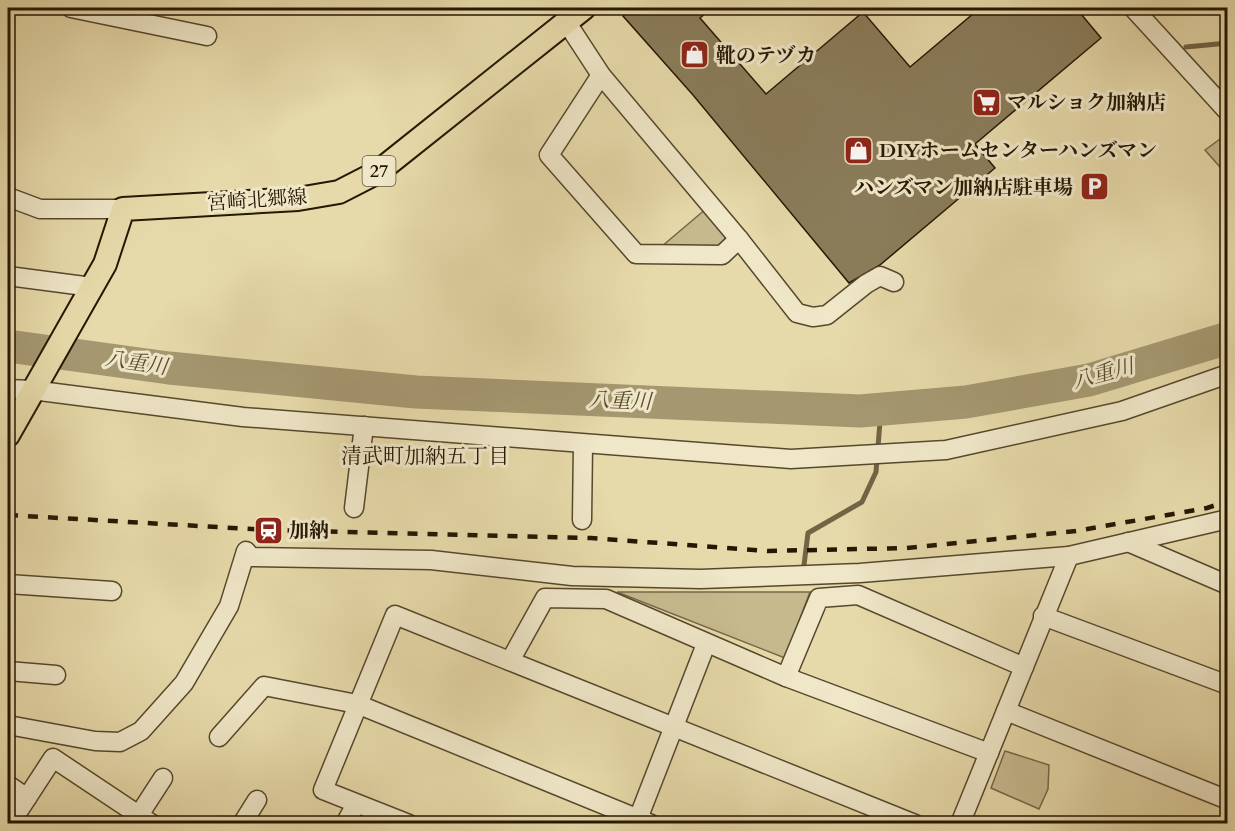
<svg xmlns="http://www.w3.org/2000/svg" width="1235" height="831" font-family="Cardo,'Noto Serif JP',serif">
<rect width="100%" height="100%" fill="#e7daaa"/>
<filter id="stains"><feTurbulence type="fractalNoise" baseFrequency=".00333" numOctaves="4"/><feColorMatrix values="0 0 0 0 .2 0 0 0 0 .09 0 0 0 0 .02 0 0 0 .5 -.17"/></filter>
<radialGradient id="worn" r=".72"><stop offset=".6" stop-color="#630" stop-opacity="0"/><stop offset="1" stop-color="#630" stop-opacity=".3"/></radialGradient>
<!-- green -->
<g fill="#c6b98e" stroke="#766848" stroke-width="1.5">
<path d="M1227,134V175L1205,150Z"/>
<path d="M707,208L726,232L724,243L716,247H661Z"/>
<path d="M617,592H810L785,658Z"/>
<path d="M1005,751L1049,765L1048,789L1039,809L991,788Z"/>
</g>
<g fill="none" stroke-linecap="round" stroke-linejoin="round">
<!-- stream -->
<g stroke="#726445" stroke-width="5">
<path d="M1186,47L1228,43"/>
<path d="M804,565L808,533L862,502L876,472L881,409"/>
</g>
<!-- river -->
<path stroke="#a59871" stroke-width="33" d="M8,346L169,368L416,392L860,411L966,402L1089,380L1228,338"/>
</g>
<!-- building -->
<path fill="#8a7c5a" stroke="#251703" stroke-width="1.5" d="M634,8H712L700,18L766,94L863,12L910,67L980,8H1076L1101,38L975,144L995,168L880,265L849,283L693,95L623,16Z"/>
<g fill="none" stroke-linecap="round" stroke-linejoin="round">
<defs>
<g id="minor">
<path d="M71,8L207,36"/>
<path d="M1133,8L1228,112"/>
<path d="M567,23L601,75L739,239L797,313L813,317L827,315L866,284L880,276L894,282"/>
<path d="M601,75L549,155L636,254L722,255L739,239"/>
<path d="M8,197L40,209H123"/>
<path d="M8,276L92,287"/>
<path d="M8,389L32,390L243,417L791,459L946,450L1122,411L1228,374"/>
<path d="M354,508L364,426"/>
<path d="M582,520L583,444"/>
<path d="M1128,542L1228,585"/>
<path d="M8,584L112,591"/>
<path d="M1043,616L1228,685"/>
<path d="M510,661L545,598L606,599L786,677L989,753"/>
<path d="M8,671L56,675"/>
<path d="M786,677L819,598L858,595L1024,667"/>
<path d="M1006,711L1228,800"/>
<path d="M8,725L95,741L120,742L141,731L184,683L229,606L246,551L251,557L431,560L572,576L701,579L860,573L1069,556L1228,519"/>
<path d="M219,737L264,686L357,704L651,824"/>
<path d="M8,785L27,798"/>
<path d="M139,815L163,778"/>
<path d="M10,824L53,758L152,824"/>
<path d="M242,824L257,800"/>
<path d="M345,824L356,804"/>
<path d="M409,824L323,790L395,615L915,824"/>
<path d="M636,824L706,644"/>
<path d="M960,824L1069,556"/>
</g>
<path id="major" d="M8,435L105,264L123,209L298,199L339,192L378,172L584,8"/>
</defs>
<!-- minor casing -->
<use href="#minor" stroke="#56482d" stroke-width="21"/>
<!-- major casing -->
<use href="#major" stroke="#251703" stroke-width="26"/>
<!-- minor -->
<use href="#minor" stroke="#efe7c8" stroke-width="18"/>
<!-- major -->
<use href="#major" stroke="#e7daaa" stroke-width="22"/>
<!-- rail -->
<path stroke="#251703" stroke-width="4.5" stroke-dasharray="10 10" stroke-linecap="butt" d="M8,515L268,530L591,538L768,551L906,548L1076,531L1207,508L1228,501"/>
</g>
<!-- icons -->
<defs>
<symbol id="shop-square" viewBox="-11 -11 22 22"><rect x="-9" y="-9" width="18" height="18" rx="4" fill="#8f2418" stroke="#efe7c8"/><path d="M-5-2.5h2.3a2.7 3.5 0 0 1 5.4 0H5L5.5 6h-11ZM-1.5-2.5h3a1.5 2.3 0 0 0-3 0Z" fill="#fff"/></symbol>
<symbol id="supermarket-square" viewBox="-11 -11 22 22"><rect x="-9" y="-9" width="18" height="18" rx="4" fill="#8f2418" stroke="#efe7c8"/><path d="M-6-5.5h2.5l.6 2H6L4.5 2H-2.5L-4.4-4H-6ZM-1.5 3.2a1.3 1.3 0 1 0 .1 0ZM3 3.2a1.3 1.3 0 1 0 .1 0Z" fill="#fff"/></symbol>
<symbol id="parking-square" viewBox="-11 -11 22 22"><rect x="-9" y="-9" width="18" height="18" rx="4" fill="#8f2418" stroke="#efe7c8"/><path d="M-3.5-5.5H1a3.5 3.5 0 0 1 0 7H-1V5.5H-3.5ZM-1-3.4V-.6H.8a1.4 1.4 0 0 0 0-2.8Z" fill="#fff"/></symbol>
<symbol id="station-square" viewBox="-11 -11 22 22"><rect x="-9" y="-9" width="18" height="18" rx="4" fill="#8f2418" stroke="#efe7c8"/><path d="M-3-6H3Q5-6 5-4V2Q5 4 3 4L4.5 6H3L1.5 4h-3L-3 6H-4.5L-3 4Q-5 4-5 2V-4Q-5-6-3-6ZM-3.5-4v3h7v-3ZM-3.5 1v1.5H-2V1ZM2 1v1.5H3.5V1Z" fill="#fff"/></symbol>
</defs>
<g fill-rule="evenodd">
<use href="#shop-square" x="678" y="38" width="33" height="33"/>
<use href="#supermarket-square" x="970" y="86" width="33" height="33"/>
<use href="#shop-square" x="842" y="134" width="33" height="33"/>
<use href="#parking-square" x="1078" y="170" width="33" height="33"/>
<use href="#station-square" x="252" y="514" width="33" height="33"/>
</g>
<g text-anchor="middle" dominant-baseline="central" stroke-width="6" stroke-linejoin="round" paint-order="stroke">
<!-- shield labels -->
<rect fill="#efe7c8" stroke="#62553e" stroke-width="1.5" x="362.5" y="156" width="33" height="30" rx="4.5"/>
<g font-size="18" font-weight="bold" fill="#251703">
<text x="379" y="171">27</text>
</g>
<!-- poi labels -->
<g font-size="20" font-weight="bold" fill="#251703" stroke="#efe7c8" text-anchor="start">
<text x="716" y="55">靴のテヅカ</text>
<text x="1007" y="102">マルショク加納店</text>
<text x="879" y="150">DIYホームセンターハンズマン</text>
<text x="1073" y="187" text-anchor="end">ハンズマン加納店駐車場</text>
<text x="289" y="530">加納</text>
</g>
<!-- street labels -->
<g font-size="20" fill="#251703" stroke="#efe7c8">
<text transform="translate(257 200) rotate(-4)">宮崎北郷線</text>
</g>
<!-- water labels -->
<g font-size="21" font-style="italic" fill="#584b2f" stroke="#efe7c8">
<text transform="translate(136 363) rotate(8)">八重川</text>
<text transform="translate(1103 374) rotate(-15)">八重川</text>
<text transform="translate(620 401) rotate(2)">八重川</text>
</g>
<!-- neighbourhood labels -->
<g font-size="21" fill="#251703" stroke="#efe7c8">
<text x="425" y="456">清武町加納五丁目</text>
</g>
</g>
<!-- margin -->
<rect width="1235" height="831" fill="none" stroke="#e7daaa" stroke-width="30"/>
<rect x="9" y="9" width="1217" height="813" fill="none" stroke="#251703" stroke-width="3"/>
<rect x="15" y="15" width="1205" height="801" fill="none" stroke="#251703" stroke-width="1.5"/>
<rect width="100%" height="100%" filter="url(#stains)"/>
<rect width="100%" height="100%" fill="url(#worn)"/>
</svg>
